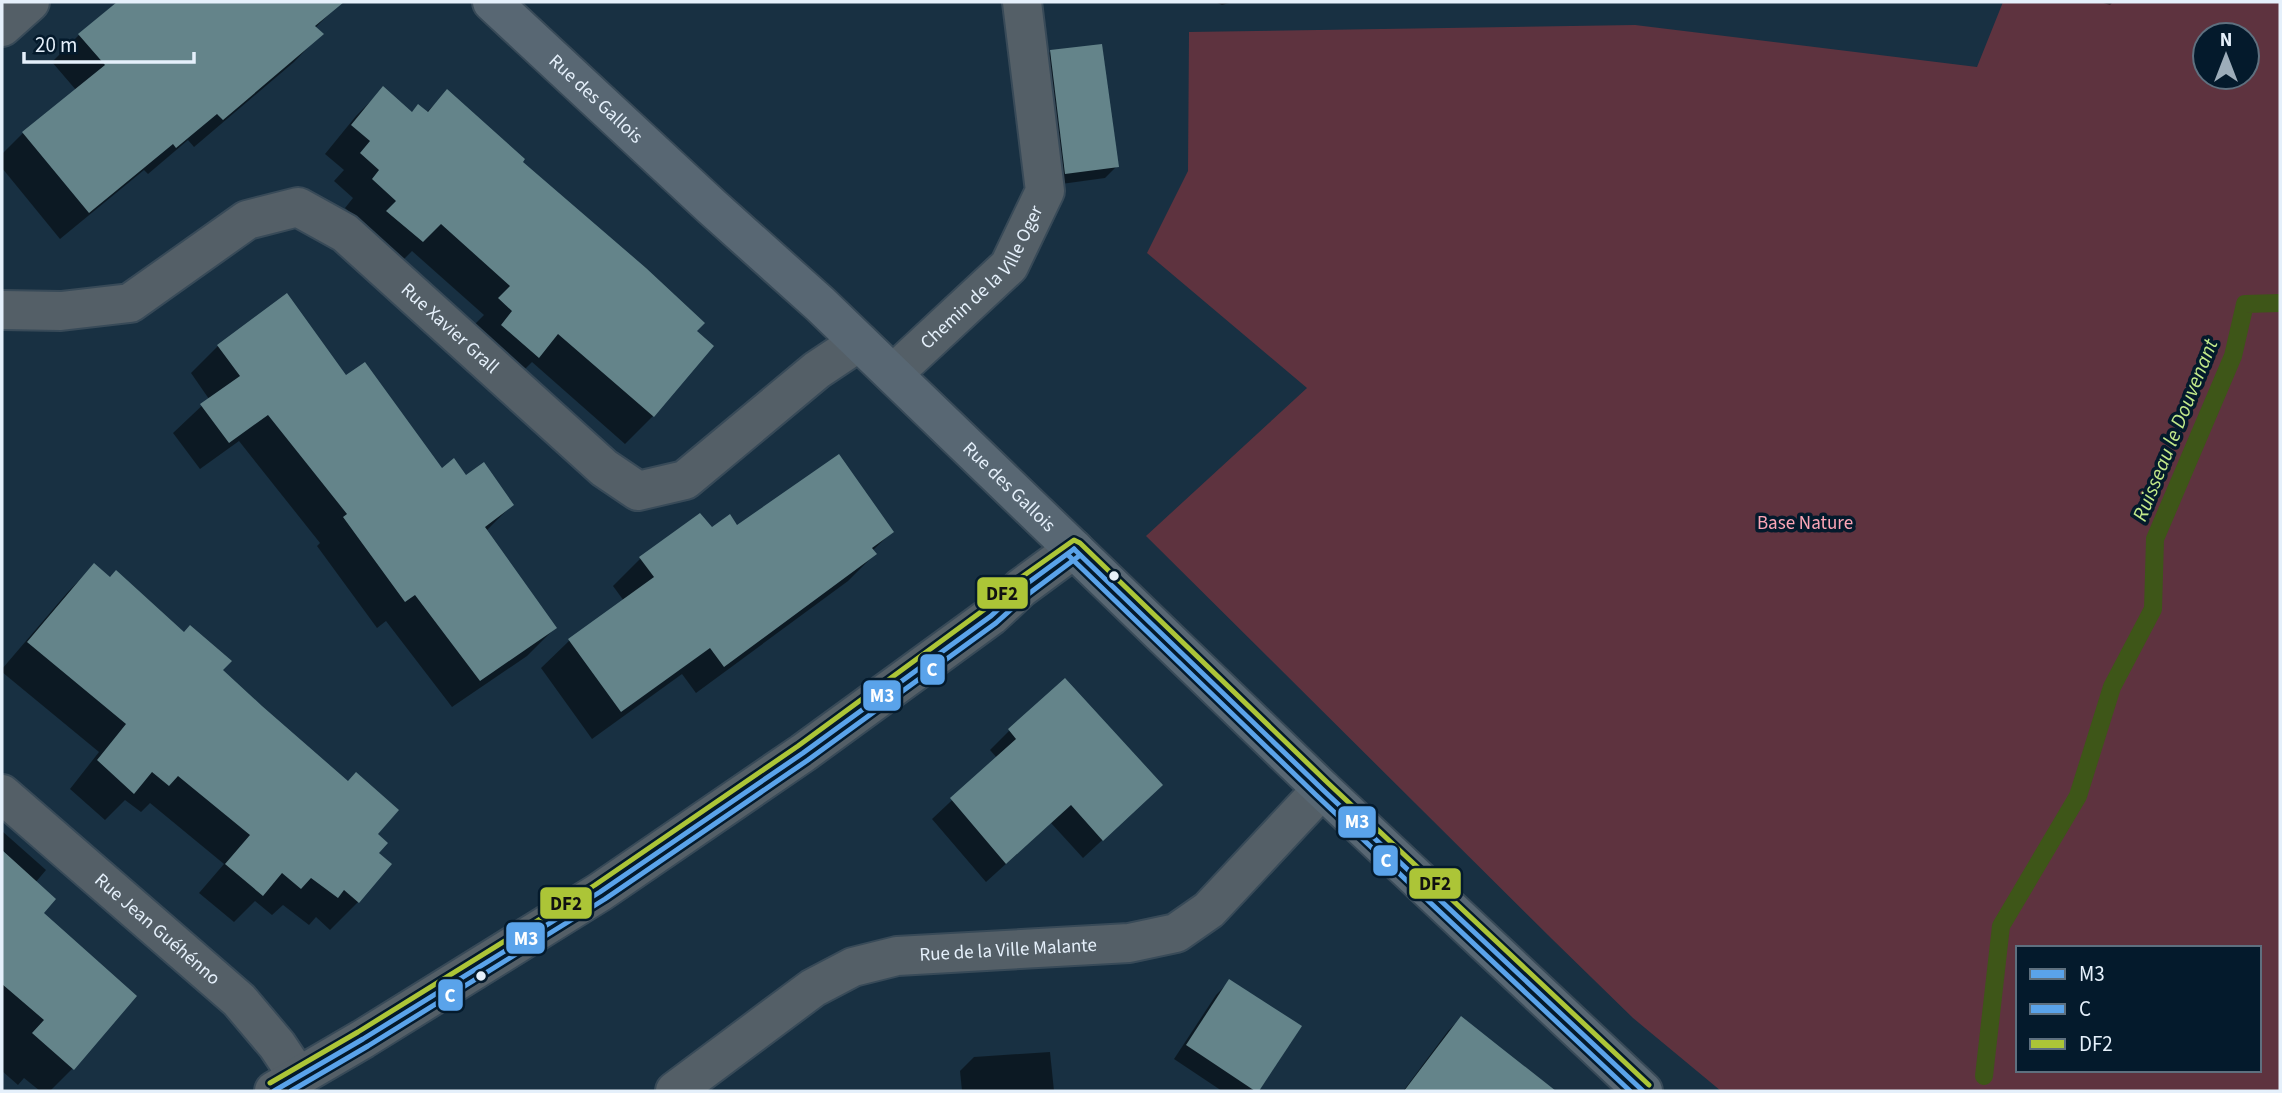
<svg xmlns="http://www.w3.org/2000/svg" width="2282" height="1093" font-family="'Source Sans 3',sans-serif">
<rect width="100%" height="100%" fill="#183042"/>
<!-- park -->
<path fill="#5e333f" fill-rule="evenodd" d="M2003,2H2280V1091H1721L1633,1018L1552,939L1146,536L1307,388L1147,253L1188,171L1189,32L1635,25L1977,67ZM2205,35H2247V77H2205ZM2018,948H2259V1070H2018Z"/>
<!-- shadow -->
<g fill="#0007">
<path d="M120,2H139L152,18L179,13L194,2H335L338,5L315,28L321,34L294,62L194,147L188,140L148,174L144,170L60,239L2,168V154L23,133L76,90L52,62L79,35Z"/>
<path d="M1215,2H1233L1222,5Z"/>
<path d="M2100,2H2113L2110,5Z"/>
<path d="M1051,51L1117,166L1105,178L1054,185L1039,63Z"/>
<path d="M383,89L411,114L426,113L447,92L712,347L653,416L625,444L532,362L510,384L472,327L484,315L412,251L394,269L369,229L345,208L353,198L334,181L344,170L325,154L356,116Z"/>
<path d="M218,346L345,377L442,471L466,477L512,505L486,531L555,628L527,656L452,707L386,621L377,628L317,546L320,543L239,441L200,469L173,433L209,399L191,373Z"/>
<path d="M737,528L892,532L872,551L875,554L848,581L696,693L682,674L592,739L541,668L569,641L624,601L613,586L640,559L711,529Z"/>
<path d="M94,565L221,670L376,834V853L358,902L330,930L316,917L309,925L283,905L272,915L255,901L234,922L199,893L224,864L150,803L141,812L125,800L105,820L70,789L99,752L2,672V669L67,593Z"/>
<path d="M1009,731L1141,804L1083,858L1051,823L986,882L932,819L997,758L990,750Z"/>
<path d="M2,831L46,870L35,883L73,1068L50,1091H40L24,1078L18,1085L2,1071Z"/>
<path d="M1230,981L1299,1027L1257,1091H1222L1174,1059L1216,995Z"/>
<path d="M1461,1018L1554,1091L1404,1090L1448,1031Z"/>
<path d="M1050,1052L1054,1091H962L960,1071L974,1057Z"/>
</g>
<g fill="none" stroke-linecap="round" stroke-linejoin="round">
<!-- stream -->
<path stroke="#3e5618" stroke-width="18" d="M1984,1076L2001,926L2078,796L2112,687L2153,609L2155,539L2233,356L2245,304L2280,303"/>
</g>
<!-- building -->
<g fill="#64848a">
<path d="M117,2H344L315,26L324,34L223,120L217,114L176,148L173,144L89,213L22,132L105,65L78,34Z"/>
<path d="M1102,44L1119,167L1065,174L1050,50Z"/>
<path d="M383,86L412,112L418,104L428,112L447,89L525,159L523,162L646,268L705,323L697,331L714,346L654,417L558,334L539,358L501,325L512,311L498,298L510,286L441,224L423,242L386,211L396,201L372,179L379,170L360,153L370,141L351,125Z"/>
<path d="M287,293L346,375L365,362L442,468L454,458L466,475L484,462L514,505L485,527L557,628L480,681L415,595L405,602L343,517L347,514L268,415L229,443L200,404L240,376L217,345Z"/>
<path d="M839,454L894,532L872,548L877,554L724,667L710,648L621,712L568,639L654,577L639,557L700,513L712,527L730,514L737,525Z"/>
<path d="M94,563L110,577L116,570L184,632L190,625L232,661L223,670L262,706L348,781L356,772L399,810L378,834L388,843L379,853L392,864L359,903L344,890L338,898L311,878L301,889L282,873L263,896L225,864L250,835L178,776L169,786L152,772L134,794L97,760L126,724L27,642Z"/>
<path d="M1065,678L1163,785L1103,841L1071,805L1006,864L950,798L1016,739L1008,729Z"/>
<path d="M2,850L56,899L44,913L137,996L74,1070L32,1033L44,1020L2,984Z"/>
<path d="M1229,979L1302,1026L1259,1091H1255L1186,1045Z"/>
<path d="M1461,1016L1500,1047L1556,1091H1404Z"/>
</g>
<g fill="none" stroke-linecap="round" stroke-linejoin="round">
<defs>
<g id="minor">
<path d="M2,27L30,2"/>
<path id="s1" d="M2,310L61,311L130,303L247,220L298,207L345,233L604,468L638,491L685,480L817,370L859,342"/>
<path id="s2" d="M893,374L1009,266L1045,191L1022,2"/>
<path id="s3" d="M2,794L239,1000L277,1045L299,1078"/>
<path d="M274,1091L363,1039L600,892L803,753L991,616L1021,588L1074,549"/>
<path id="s4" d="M675,1091L813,988L853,967L897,956L1129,943L1176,933L1209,910L1322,789"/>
</g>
<g id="major">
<path id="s5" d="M492,2L712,207L820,304L1322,789L1643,1091"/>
</g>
</defs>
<!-- minor casing -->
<use href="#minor" stroke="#384a58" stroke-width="42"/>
<!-- major casing -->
<use href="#major" stroke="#384a58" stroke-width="42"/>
<!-- minor -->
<use href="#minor" stroke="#545f67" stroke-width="38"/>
<!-- major -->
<use href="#major" stroke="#586773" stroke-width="38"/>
<defs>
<g id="bus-1">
<path d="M1074,549L1322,789L1643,1091"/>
<path d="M274,1091L363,1039L600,892L803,753L991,616L1021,588L1074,549"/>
</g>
<g id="bus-2">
<path d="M1068,555L1316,795L1630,1091"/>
<path d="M291,1091L368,1046L605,899L808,760L996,623L1027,595L1079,556"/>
</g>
<path id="bus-3" d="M270,1083L358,1032L595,885L798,746L985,609L1016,581L1074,540L1080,543L1328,783L1649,1085"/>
</defs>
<!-- bus-1 casing -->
<use href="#bus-1" stroke="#041a2c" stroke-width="10"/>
<!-- bus-2 casing -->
<use href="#bus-2" stroke="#041a2c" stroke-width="10"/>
<!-- bus-3 casing -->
<use href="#bus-3" stroke="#041a2c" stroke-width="10"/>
<!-- bus-1 -->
<use href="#bus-1" stroke="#5aa3ea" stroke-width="5"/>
<!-- bus-2 -->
<use href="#bus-2" stroke="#5aa3ea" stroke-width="5"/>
<!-- bus-3 -->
<use href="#bus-3" stroke="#acc537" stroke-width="5"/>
</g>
<!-- markers -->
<g fill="#e5f0fb" stroke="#041a2c" stroke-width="2.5">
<circle cx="1114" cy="576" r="6"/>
<circle cx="481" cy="976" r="6"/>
</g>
<g text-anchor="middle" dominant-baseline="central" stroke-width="7" stroke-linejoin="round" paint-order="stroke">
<!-- street labels -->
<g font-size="19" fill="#e5f0fb" stroke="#041a2c">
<text stroke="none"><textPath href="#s5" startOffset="142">Rue des Gallois</textPath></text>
<text stroke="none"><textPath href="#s2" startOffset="133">Chemin de la Ville Oger</textPath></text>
<text stroke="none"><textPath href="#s1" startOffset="520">Rue Xavier Grall</textPath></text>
<text stroke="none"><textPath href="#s5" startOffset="709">Rue des Gallois</textPath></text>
<text stroke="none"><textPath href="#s3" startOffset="206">Rue Jean Guéhénno</textPath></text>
<text stroke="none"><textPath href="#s4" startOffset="374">Rue de la Ville Malante</textPath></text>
</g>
<!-- park labels -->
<g font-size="19" fill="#fba5b6" stroke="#041a2c">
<text x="1805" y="523">Base Nature</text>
</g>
<!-- water labels -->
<g font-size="21" font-style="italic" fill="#c3ea8a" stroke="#041a2c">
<text transform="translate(2175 430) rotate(-68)">Ruisseau le Douvenant</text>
</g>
</g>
<g stroke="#041a2c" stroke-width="2.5">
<rect x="976" y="576" width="53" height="34" rx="7" fill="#acc537"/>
<rect x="919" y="653" width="27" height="33" rx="7" fill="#5aa3ea"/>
<rect x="862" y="679" width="40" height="33" rx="7" fill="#5aa3ea"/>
<rect x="1337" y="805" width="40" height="34" rx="7" fill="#5aa3ea"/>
<rect x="1372" y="844" width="27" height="33" rx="7" fill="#5aa3ea"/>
<rect x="1408" y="867" width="54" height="33" rx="7" fill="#acc537"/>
<rect x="539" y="886" width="54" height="34" rx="7" fill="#acc537"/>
<rect x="505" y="921" width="41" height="34" rx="7" fill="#5aa3ea"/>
<rect x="437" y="978" width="27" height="34" rx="7" fill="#5aa3ea"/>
</g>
<g font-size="19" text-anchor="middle" font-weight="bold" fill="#fff">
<text x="932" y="676">C</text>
<text x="882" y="702">M3</text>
<text x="1357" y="828">M3</text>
<text x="1386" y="867">C</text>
<text x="526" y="945">M3</text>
<text x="450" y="1002">C</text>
</g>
<g font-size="19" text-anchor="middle" font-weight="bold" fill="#111">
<text x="1002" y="600">DF2</text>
<text x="1435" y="890">DF2</text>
<text x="566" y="910">DF2</text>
</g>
<!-- border -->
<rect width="2282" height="1093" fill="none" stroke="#e5f0fb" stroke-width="7"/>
<!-- legend -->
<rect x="2016" y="946" width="245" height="126" fill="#041a2c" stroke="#5e707f" stroke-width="2"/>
<rect x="2030" y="969" width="35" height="10" fill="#5aa3ea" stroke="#5e707f" stroke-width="2"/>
<text x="2079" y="981" font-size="21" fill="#e5f0fb">M3</text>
<rect x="2030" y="1004" width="35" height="10" fill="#5aa3ea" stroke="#5e707f" stroke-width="2"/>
<text x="2079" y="1016" font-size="21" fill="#e5f0fb">C</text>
<rect x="2030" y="1039" width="35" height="10" fill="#acc537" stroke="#5e707f" stroke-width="2"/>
<text x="2079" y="1051" font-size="21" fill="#e5f0fb">DF2</text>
<!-- north arrow -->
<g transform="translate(2226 56)"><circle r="33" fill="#041a2c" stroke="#5e707f" stroke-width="2"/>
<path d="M0-5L12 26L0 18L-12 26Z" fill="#9dadba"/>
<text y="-10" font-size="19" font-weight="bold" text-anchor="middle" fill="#e5f0fb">N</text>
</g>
<!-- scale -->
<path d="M24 52v10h170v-10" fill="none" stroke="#e5f0fb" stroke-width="3.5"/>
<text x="35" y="52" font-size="21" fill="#e5f0fb" stroke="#041a2c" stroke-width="5" paint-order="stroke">20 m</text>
</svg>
